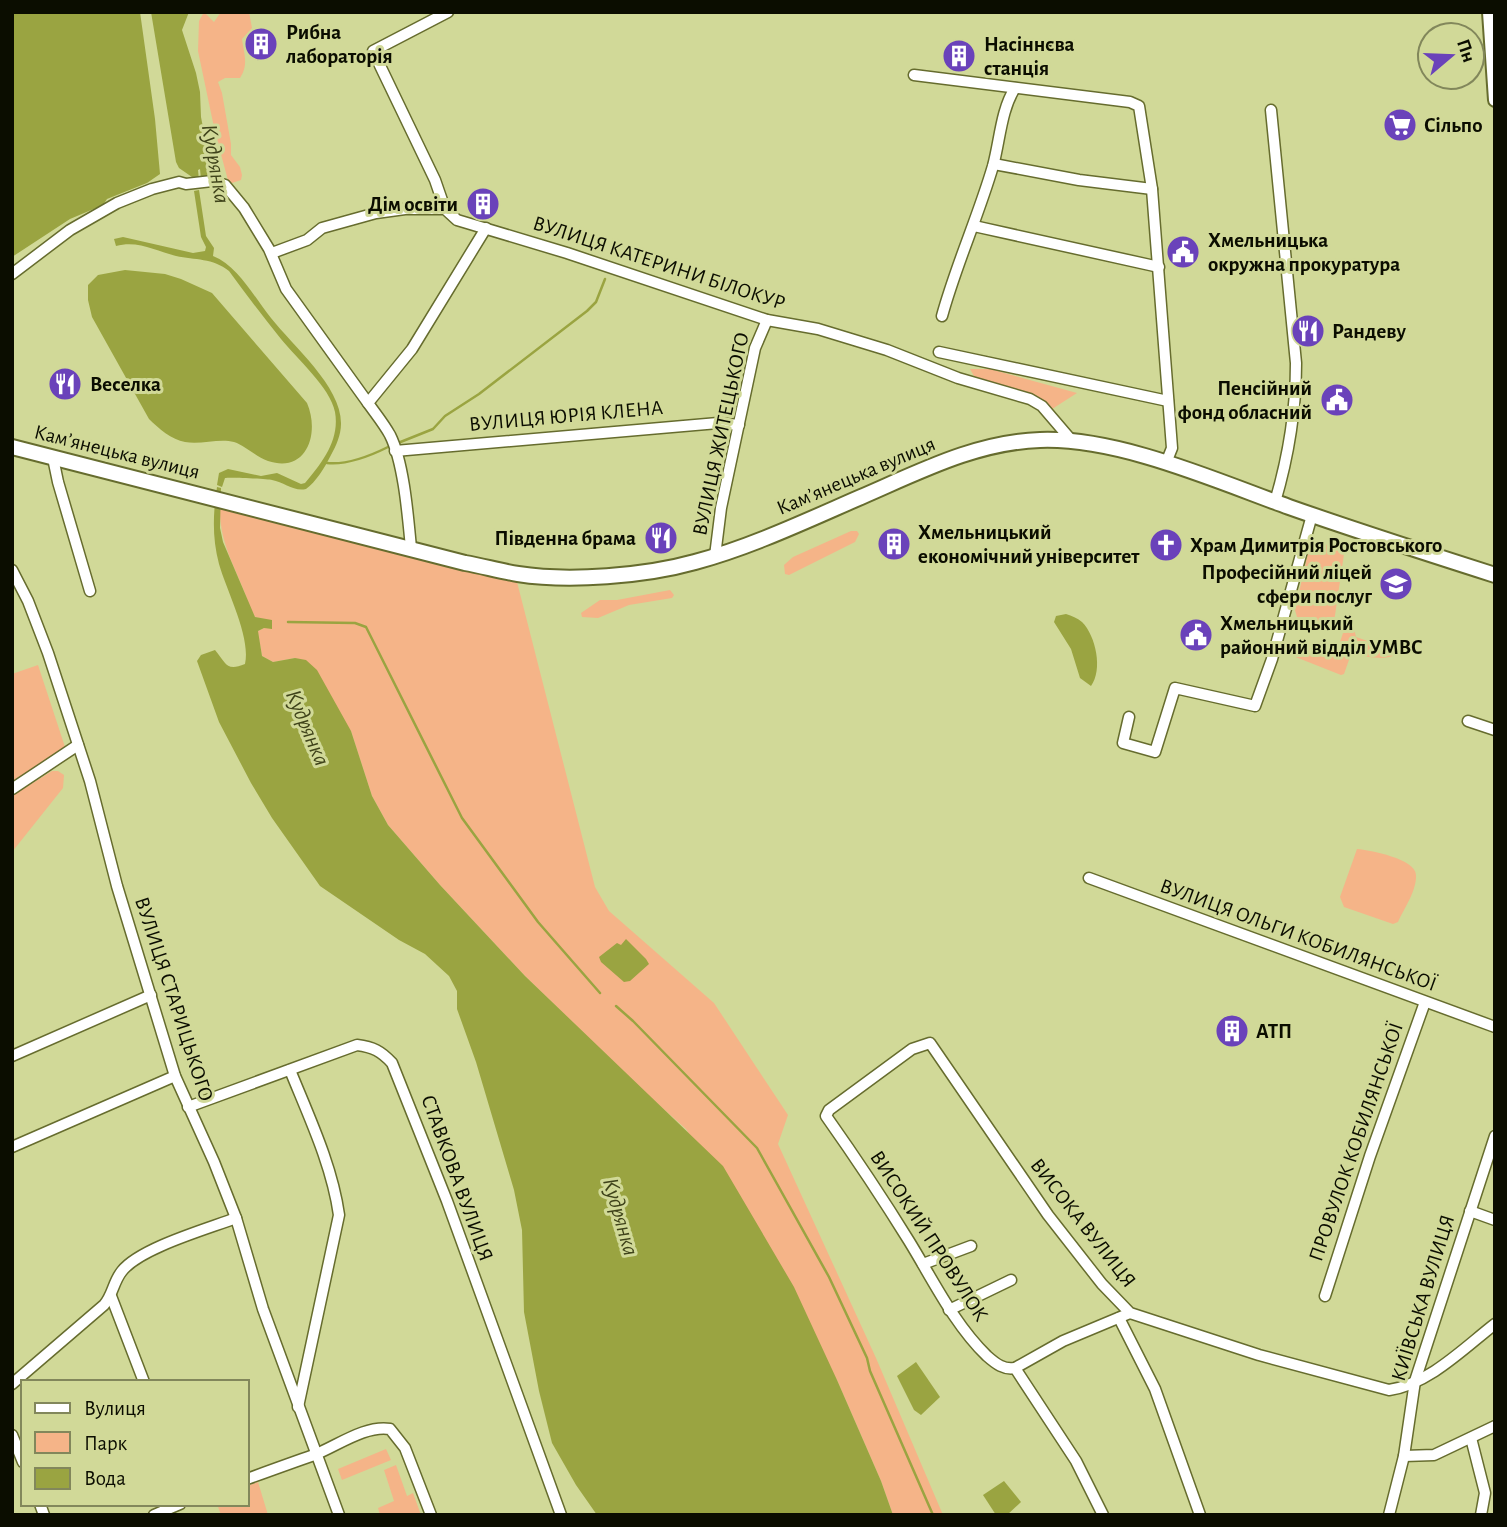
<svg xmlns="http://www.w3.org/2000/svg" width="1507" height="1527" font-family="'Alegreya Sans',sans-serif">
<rect width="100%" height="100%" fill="#d1d998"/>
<!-- green -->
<g fill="#f5b488">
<path d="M204,12L214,22L221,12H249L252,28L242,39C244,54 249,65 240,78H225L218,82L222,93L231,144V155L240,167L242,175L241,180L229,184L215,132L198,51L199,21Z"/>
<path d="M970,369H990L1077,393L1049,411L1002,386L974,376Z"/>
<path d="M220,504L516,578L595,887L609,911L714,1003L788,1115L778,1144L876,1358L943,1515H893L881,1481L837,1380L686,1129L649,1096L525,976L440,885L388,825L372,796L351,731L295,658L273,662L262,656L258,633V631L264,628L263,619L255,617L251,610C239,572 218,545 220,504Z"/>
<path d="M851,531H857L859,534L855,542L789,575L785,574L784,565L793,557Z"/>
<path d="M1314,541L1337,548L1344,554L1334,622H1331L1301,620L1297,617L1295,610L1310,544Z"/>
<path d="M670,590L674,595L672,598L629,605L598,618L582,617L581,613L600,600H617Z"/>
<path d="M1348,626L1354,628L1356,637L1397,651L1398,654C1380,663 1364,653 1350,657L1344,674L1341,675L1288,654L1286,650L1289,644L1303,645L1315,641L1339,645L1345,627Z"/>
<path d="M38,665L65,747L12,783V674Z"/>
<path d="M52,771H58L64,775L63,788L12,852V796Z"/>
<path d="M1357,849C1370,850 1416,859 1416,875C1417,890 1404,909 1398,922L1393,924L1344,907L1340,897Z"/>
<path d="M386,1449L391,1460L342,1480L338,1469Z"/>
<path d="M396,1465L407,1496L413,1493L421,1515H380L378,1508L394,1501L384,1470Z"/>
<path d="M258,1482L268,1515H221L217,1504H247V1486Z"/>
</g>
<!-- water -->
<g fill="#9aa441">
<path d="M12,12H140L155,119L160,174L147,183L107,199L103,205L70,219L12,257Z"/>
<path d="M151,12H189L182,30L196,73L200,92L201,117L210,164L209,174L201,179L200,169L198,170L199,180L193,181L192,177L179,168L176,162Z"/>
<path d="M199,190L206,236L214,248L213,256C238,266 254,297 271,318C293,346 342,387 341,424C341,435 336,446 331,455C325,467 316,482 306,489C294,492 284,482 272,480C268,479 230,477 225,478L222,487L217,485L219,473L228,469L261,476L277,473L301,484L305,483C322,463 340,440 335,412C330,387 297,359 281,339C263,317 246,294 229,271C213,258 195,260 176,256C156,251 138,240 116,246L114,239L123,237L193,253L205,251L206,247L201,237L194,191Z"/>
<path d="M125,270L165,274L181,279L212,293L307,403C320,433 307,474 268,461C256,457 246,446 234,442C219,438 201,445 185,442C172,440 158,428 149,419L92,317L88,300V285L98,275Z"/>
<path d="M217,487L221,488L220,528L223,542L255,617L272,620V629L264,628L258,631L262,656L273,662L295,658L306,660L317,670L351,731L372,796L388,825L440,885L525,976L723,1166L794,1287L837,1380L881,1481L893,1515H597L576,1485L552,1443L539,1391L524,1312L522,1230L514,1190L476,1062L457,1009V991L449,976L425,954L399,940L320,886L272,818L251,783L219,722L197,661L201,655L215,650C226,663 226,672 245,664C251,637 227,592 219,564C212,538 213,513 217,487Z"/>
<path d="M1066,614C1072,616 1077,618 1082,622C1096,636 1103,670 1091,686L1080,678L1071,649L1054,622L1056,616Z"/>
<path d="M626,939L646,959L649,964L630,981L624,982L601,962L599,957L617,943L621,945Z"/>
<path d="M916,1362L940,1397L921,1415L914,1410L897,1376Z"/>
<path d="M1004,1481L1021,1502L1007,1515H996L983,1495Z"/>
</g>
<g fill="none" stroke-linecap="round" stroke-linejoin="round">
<!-- stream -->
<g stroke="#9aa441" stroke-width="2.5">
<path d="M398,443L433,429L445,416L479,394L587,311L596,302L605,279"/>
<path d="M327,463C346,465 370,456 388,447"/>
<path d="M288,622L355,623L366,627L462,818L538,922L600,993"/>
<path d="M616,1006L633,1021L757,1148L829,1277L867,1358L870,1371L933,1515"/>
</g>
<defs>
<g id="street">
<path d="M914,75L1130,102L1139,106L1152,189L1172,448L1166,463"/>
<path d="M1271,110L1296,363C1296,409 1288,458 1275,502"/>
<path d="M994,164L1079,180L1152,189"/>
<path d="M445,209L435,180L373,51L448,12"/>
<path d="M974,226L1159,267"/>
<path d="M272,253L307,240L322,228L376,213L405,209H445L457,220L567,253L767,320L818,329L887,350L958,378L1030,399L1042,406L1072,441"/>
<path d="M12,274L70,230L117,203L152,189L179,182L186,184L212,181L225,185L244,208L269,249L286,289L368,403"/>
<path d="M942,316C956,265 978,217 993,166C1000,140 1001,110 1015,88"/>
<path d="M939,352L1168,401"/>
<path d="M395,451L718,423L739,425"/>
<path d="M53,458L58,482L90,591"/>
<path d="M411,548C408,517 404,463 390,435C384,424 375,413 368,403L412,349L486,228"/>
<path d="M715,556L721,508L755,348L767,320"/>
<path d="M12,570L28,601L48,653L90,781L117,886L175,1076L214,1162L236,1218L263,1309L339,1515"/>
<path d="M1129,717L1123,743L1155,752L1175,688L1255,706L1272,659L1312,515"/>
<path d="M1468,721L1495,730"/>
<path d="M12,789L78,745"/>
<path d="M1089,878L1495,1027"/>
<path d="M12,1056L151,995"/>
<path d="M290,1070C309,1117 332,1165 339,1215L298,1407"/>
<path d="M188,1107L357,1045C373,1047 381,1051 392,1063L447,1201L561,1515"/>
<path d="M12,1147L175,1076"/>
<path d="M1470,1211L1495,1220"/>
<path d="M923,1264L971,1246"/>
<path d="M111,1296L144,1382"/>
<path d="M1325,1296L1370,1156L1425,1002"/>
<path d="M949,1310L1011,1280"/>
<path d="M1130,1313L1063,1341L1015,1368C1004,1370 996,1364 987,1356C954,1324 933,1280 909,1241C883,1199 855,1157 826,1116L829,1110L912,1049L930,1043L1048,1215L1102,1284L1130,1313L1259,1355L1389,1390C1429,1384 1464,1348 1495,1324"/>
<path d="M1119,1318L1155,1389L1200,1515"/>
<path d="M1015,1368L1076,1461L1103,1515"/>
<path d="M12,1384L104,1305C113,1295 113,1282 122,1271C140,1248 207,1229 236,1218"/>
<path d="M12,1435L23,1462"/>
<path d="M1471,1438L1485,1493L1481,1515"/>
<path d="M1404,1456L1434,1455L1495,1426"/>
<path d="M247,1479C269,1471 291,1463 314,1455C337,1446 365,1425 390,1429L405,1448L431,1515"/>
<path d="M40,1504L44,1515"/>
<path d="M154,1515L180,1504"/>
<path d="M1389,1515L1404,1456L1415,1381L1495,1136"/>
</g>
<path id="secondary" d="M1489,12L1495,100"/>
<path id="primary" d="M12,447L465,563C482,566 500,571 518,574C569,582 645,576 695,562C751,547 808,520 861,497C919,472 976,442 1040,440C1118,437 1217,481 1289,507C1357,531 1426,553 1495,575"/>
</defs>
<!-- street casing -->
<use href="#street" stroke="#666c2e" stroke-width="13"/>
<!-- secondary casing -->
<use href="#secondary" stroke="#666c2e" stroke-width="16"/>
<!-- primary casing -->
<use href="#primary" stroke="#666c2e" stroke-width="18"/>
<!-- street -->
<use href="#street" stroke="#fff" stroke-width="10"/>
<!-- secondary -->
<use href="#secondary" stroke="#fff" stroke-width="12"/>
<!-- primary -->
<use href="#primary" stroke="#fff" stroke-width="14"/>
</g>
<!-- icons -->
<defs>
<symbol id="building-disc" viewBox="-11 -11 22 22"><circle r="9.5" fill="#6a42ba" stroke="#d1d998"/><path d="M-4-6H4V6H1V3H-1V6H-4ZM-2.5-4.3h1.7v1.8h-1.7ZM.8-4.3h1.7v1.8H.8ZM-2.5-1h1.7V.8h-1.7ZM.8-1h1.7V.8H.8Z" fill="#fff"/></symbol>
<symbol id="supermarket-disc" viewBox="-11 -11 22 22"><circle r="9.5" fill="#6a42ba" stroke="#d1d998"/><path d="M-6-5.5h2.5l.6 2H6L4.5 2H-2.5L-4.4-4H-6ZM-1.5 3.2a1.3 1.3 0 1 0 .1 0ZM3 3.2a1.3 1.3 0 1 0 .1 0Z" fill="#fff"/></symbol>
<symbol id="civic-disc" viewBox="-11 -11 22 22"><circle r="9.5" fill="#6a42ba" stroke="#d1d998"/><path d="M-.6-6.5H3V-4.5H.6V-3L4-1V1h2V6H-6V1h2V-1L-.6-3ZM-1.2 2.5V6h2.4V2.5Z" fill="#fff"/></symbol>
<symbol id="restaurant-disc" viewBox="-11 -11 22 22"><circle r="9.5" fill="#6a42ba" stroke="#d1d998"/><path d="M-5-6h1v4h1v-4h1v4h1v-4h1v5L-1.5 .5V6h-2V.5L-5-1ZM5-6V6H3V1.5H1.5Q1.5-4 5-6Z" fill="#fff"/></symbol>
<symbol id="church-disc" viewBox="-11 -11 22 22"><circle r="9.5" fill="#6a42ba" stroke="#d1d998"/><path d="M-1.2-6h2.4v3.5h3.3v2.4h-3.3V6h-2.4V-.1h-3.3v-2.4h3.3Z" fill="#fff"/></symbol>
<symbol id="university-disc" viewBox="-11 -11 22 22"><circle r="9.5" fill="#6a42ba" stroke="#d1d998"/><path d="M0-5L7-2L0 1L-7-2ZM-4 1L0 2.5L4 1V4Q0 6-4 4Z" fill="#fff"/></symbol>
</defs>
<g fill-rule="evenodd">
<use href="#building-disc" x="242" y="25" width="38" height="38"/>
<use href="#building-disc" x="940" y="37" width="38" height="38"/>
<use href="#supermarket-disc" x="1381" y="106" width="38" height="38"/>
<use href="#building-disc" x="464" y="185" width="38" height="38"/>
<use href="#civic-disc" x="1164" y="233" width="38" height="38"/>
<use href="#restaurant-disc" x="1289" y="312" width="38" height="38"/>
<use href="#restaurant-disc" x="46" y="365" width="38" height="38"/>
<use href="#civic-disc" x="1318" y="381" width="38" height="38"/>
<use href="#restaurant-disc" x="642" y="519" width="38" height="38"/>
<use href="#building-disc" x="875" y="525" width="38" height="38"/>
<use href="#church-disc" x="1147" y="526" width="38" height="38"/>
<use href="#university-disc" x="1377" y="565" width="38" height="38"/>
<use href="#civic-disc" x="1177" y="616" width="38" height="38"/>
<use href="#building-disc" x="1213" y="1012" width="38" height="38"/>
</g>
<g text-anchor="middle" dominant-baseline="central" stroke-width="6" stroke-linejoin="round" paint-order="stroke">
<!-- poi labels -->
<g font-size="21" font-weight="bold" fill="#0b0d00" stroke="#d1d998" text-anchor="start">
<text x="286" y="32">Рибна<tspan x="286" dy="24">лабораторія</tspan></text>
<text x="984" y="44">Насіннєва<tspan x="984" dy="24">станція</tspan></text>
<text x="1424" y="125">Сільпо</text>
<text x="458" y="204" text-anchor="end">Дім освіти</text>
<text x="1208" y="240">Хмельницька<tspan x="1208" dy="24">окружна прокуратура</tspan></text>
<text x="1332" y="331">Рандеву</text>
<text x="90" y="384">Веселка</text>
<text x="1312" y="388" text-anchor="end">Пенсійний<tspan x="1312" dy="24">фонд обласний</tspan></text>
<text x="918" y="532">Хмельницький<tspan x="918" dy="24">економічний університет</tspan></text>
<text x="636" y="538" text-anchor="end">Південна брама</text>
<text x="1190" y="545">Храм Димитрія Ростовського</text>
<text x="1372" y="572" text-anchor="end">Професійний ліцей<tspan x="1372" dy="24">сфери послуг</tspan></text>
<text x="1220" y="623">Хмельницький<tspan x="1220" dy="24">районний відділ УМВС</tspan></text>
<text x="1256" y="1031">АТП</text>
</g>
<!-- street labels -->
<g font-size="21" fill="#0b0d00" stroke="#d1d998">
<text transform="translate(659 263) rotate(18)">ВУЛИЦЯ КАТЕРИНИ БІЛОКУР</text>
<text transform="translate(566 416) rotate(-5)">ВУЛИЦЯ ЮРІЯ КЛЕНА</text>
<text transform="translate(721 434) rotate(-78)">ВУЛИЦЯ ЖИТЕЦЬКОГО</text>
<text transform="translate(117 452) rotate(14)">Камʼянецька вулиця</text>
<text transform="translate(856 476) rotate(-23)">Камʼянецька вулиця</text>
<text transform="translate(1298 935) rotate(20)">ВУЛИЦЯ ОЛЬГИ КОБИЛЯНСЬКОЇ</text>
<text transform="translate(174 999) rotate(72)">ВУЛИЦЯ СТАРИЦЬКОГО</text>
<text transform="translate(1356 1142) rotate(-71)">ПРОВУЛОК КОБИЛЯНСЬКОЇ</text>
<text transform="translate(457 1178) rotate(70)">СТАВКОВА ВУЛИЦЯ</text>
<text transform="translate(1083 1223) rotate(52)">ВИСОКА ВУЛИЦЯ</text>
<text transform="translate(929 1236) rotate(57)">ВИСОКИЙ ПРОВУЛОК</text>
<text transform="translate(1423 1298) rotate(-73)">КИЇВСЬКА ВУЛИЦЯ</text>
</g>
<!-- water labels -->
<g font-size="23" font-style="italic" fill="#3f431a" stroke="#d1d998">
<text transform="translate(215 164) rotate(80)">Кудрянка</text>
<text transform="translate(307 728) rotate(67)">Кудрянка</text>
<text transform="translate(620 1217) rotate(74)">Кудрянка</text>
</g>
</g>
<!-- border -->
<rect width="1507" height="1527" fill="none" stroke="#0b0d00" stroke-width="28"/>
<!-- legend -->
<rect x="21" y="1380" width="228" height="126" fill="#d1d998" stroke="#82875b" stroke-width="2"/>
<rect x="35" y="1403" width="35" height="10" fill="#ffffff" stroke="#82875b" stroke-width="2"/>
<text x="84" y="1415" font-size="21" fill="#0b0d00">Вулиця</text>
<rect x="35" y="1432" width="35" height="21" fill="#f5b488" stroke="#82875b" stroke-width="2"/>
<text x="84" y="1450" font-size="21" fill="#0b0d00">Парк</text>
<rect x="35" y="1468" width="35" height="21" fill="#9aa441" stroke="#82875b" stroke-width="2"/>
<text x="84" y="1485" font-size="21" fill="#0b0d00">Вода</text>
<!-- north arrow -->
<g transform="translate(1451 56) rotate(71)"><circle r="33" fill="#d1d998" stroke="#82875b" stroke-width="2"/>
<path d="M0-5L12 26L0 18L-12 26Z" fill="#6a42ba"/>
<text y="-10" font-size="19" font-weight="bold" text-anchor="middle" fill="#0b0d00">Пн</text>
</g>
</svg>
